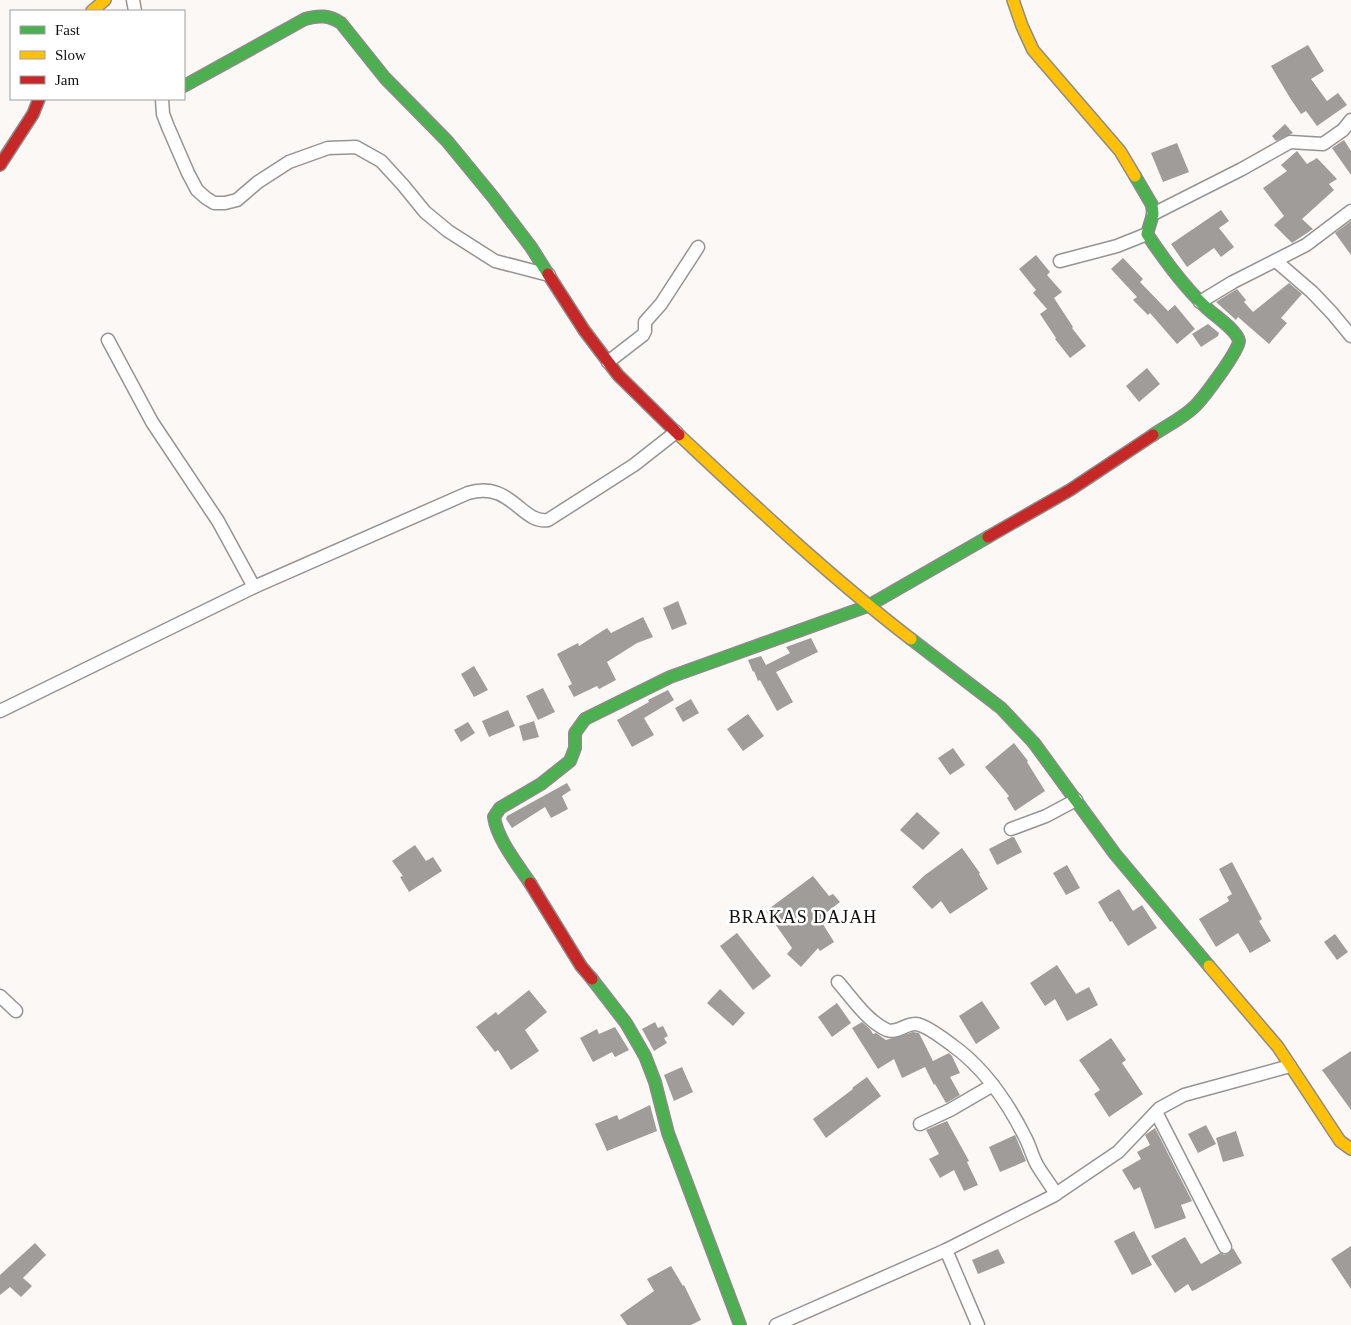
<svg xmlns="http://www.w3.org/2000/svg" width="1351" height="1325" font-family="Georgia,serif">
<rect width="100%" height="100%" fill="#fcf8f5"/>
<!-- building -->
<g fill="#a09c9a">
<path d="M1308,45L1324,71L1311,79L1327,101L1338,93L1347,105L1317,126L1306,111L1301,114L1290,98L1271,66Z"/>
<path d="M1285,124L1293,133L1276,141L1272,136Z"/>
<path d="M1344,140L1351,151V175L1332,148Z"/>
<path d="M1177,143L1189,172L1163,182L1151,153Z"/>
<path d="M1297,151L1307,164L1317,158L1337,179L1329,184L1334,190L1302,219L1313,229L1292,243L1274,225L1284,216L1263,188L1287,171L1281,165Z"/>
<path d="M1221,210L1229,221L1219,228L1234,247L1221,257L1214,248L1187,267L1171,244Z"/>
<path d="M1351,221V255L1335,233Z"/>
<path d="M1036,255L1050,272L1047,275L1062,292L1054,298L1073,327L1072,328L1086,346L1070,358L1055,339L1056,338L1040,314L1047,309L1033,293L1036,290L1019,269Z"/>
<path d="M1123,258L1143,279L1140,282L1168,311L1175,305L1195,329L1177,344L1150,313L1148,315L1133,300L1137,297L1111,269Z"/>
<path d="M1289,283L1302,294L1281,318L1287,323L1269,344L1238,317L1236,320L1216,302L1237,289L1246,300L1244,302L1253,312Z"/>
<path d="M1208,324L1219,333L1218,336L1201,347L1192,334Z"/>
<path d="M1147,368L1160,384L1139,402L1126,386Z"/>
<path d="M678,601L687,624L672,630L663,608Z"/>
<path d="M643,617L653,637L637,643L607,662L616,680L599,689L597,686L574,697L568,686L572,684L557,654L578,643L579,646L607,628L611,633Z"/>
<path d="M811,638L818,652L776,672L793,702L777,711L760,680L758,681L754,671L753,672L748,660L761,656L766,665L790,653L786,647Z"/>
<path d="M474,666L488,690L474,697L461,674Z"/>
<path d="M543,688L555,712L538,720L526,696Z"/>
<path d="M668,690L674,700L644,718L654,735L632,747L617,720L649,702L648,700Z"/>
<path d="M691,699L699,713L683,722L675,708Z"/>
<path d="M508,710L515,726L489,737L482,721Z"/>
<path d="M748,714L764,736L743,751L727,729Z"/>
<path d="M534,721L539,737L523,741L519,726Z"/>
<path d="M468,722L475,733L461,742L454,730Z"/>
<path d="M1014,743L1028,761L1027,762L1045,791L1015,811L1007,798L1009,796L985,767Z"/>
<path d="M953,748L965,765L950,775L938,758Z"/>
<path d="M567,783L571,790L562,796L568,809L551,818L545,807L512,828L506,819L507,816Z"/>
<path d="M917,812L940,833L923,850L900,830Z"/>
<path d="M1012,837H1014L1022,852L997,865L989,849Z"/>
<path d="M415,845L426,861L433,857L442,871L409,892L400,877L403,876L392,861Z"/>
<path d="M962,848L980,873L979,874L988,889L950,914L941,901L932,909L912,887L925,875Z"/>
<path d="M1232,862L1262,919L1259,921L1271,941L1250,953L1238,933L1216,947L1199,919L1229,901L1227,897L1232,894L1219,869Z"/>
<path d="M1067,865L1080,888L1066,895L1053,873Z"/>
<path d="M813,876L829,896L833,894L840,902L822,916L824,919L821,921L834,942L820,951L818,948L801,967L787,954L792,948L766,911Z"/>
<path d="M1119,889L1133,911L1142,905L1157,928L1128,946L1112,921L1110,922L1098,902Z"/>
<path d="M737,933L771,976L753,990L720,946Z"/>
<path d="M1335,934L1348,952L1337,960L1324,942Z"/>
<path d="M1057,965L1076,994L1089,987L1098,1005L1067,1021L1055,999L1045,1006L1030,983Z"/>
<path d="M720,989L745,1013L733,1026L707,1003Z"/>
<path d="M529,990L547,1012L525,1030L539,1051L511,1070L498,1050L495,1052L476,1027L496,1012L498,1015Z"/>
<path d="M982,1001L1000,1028L976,1044L959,1016Z"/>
<path d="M837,1003L851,1023L832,1037L818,1017Z"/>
<path d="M655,1022L658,1028L663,1026L668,1036L664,1038L667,1043L654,1051L642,1029Z"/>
<path d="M862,1022L870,1029L873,1034L876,1033L886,1040L913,1032L919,1033L933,1061L949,1053L952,1056L960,1073L950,1077L960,1095L946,1103L935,1084L934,1085L925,1067L902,1078L894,1059L878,1069L852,1028Z"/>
<path d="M615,1027L629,1050L615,1057L612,1052L593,1062L580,1038L597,1029L599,1034Z"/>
<path d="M1111,1038L1126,1060L1122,1063L1143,1094L1109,1117L1094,1094L1100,1090L1079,1060Z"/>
<path d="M1351,1051V1110L1322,1070Z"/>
<path d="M682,1067L693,1092L674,1101L664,1075Z"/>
<path d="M867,1077L881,1096L826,1138L813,1119L853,1089L852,1088Z"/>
<path d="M650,1105L657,1131L607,1151L595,1124L617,1115L619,1120Z"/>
<path d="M947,1121L969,1161L967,1162L978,1185L964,1191L954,1170L940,1178L929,1159L939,1154L926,1130Z"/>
<path d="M1206,1125L1216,1144L1198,1153L1188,1134Z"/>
<path d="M1155,1128L1192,1201L1181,1205L1186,1218L1155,1229L1140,1187L1134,1190L1122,1170L1141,1159L1137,1152L1150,1145L1145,1135Z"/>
<path d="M1236,1131L1244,1156L1223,1162L1216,1138Z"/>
<path d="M1015,1135L1026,1161L1000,1172L989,1147Z"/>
<path d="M1134,1231L1152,1265L1132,1275L1114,1241Z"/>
<path d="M1185,1237L1201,1264L1220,1253L1224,1255L1228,1254L1233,1248L1242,1263L1195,1290L1192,1291L1188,1284L1175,1293L1151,1256Z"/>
<path d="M35,1243L46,1255L23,1278L32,1286L21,1297L10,1287L0,1295V1275Z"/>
<path d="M1351,1246V1289L1331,1259Z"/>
<path d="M998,1249L1005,1263L978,1274L972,1260Z"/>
<path d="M671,1266L683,1286L684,1285L701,1320L691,1325H627L620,1315L654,1291L647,1279Z"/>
</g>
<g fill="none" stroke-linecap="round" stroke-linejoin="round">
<defs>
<g id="street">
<path d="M133,0L135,11"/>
<path d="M162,99L163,114L168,127L188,173L197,190L206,198L214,203H225L237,200L258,182L289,162L328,148L356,147L381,161L403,185L425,212L448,231L495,261L549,275"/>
<path d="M1153,214L1242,169L1290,142L1323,144L1343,130L1351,120"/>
<path d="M1060,261L1117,246L1147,234"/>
<path d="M1276,261L1312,292L1332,313L1351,336"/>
<path d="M1200,302L1233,282L1306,245L1351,211"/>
<path d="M108,340L152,422L218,521L254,587"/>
<path d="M608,362L643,335L645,331V322L661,304L698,247"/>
<path d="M0,711L254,587L468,493C511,480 521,524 548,520L634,465L676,432"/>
<path d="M1011,829L1046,816L1076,800"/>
<path d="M838,982C852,998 867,1021 887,1030C897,1034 906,1023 916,1024C926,1025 944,1039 952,1045C983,1067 1008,1103 1025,1137C1030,1146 1032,1156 1037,1165C1043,1175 1050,1184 1056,1194"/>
<path d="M0,996L16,1011"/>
<path d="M1156,1112L1225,1247"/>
<path d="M920,1124L950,1110L993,1085"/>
<path d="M946,1250L978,1325"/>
<path d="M776,1325L946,1250L1053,1196L1118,1152L1160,1108L1184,1095L1290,1066"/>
</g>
<g id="fast">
<path d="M184,86L305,19C319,15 329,15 341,23L385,78L447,141L493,197L531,247L548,274"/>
<path d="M1135,176L1152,205L1153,214L1147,234C1165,261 1185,289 1210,311C1217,317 1237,331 1239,341C1240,349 1202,400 1194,407C1183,418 1166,426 1153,435"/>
<path d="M911,639L1001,708L1034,743L1115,854L1209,966"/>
<path d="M530,883C518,865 497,839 494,817L500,808L541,784L570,761L575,748V733L585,719L670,677L868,606L988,537"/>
<path d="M592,979L626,1023L645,1056L655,1082L668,1133L740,1325"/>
</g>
<g id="slow">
<path d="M1013,0L1022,26L1033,50L1120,151L1135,176"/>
<path d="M92,11L105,0"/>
<path d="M679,435C754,505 829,576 911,639"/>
<path d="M1209,966L1278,1047L1340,1141L1351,1149"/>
</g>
<g id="jam">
<path d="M0,165L33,114L39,99"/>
<path d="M548,274L584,330L618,375L679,435"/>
<path d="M988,537L1070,490L1153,435"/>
<path d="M530,883L581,966L592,979"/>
</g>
</defs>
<!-- street casing -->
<use href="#street" stroke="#969493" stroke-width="15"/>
<!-- fast casing -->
<use href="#fast" stroke="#8d8b8a" stroke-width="14"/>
<!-- slow casing -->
<use href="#slow" stroke="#8d8b8a" stroke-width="14"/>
<!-- jam casing -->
<use href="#jam" stroke="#8d8b8a" stroke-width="14"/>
<!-- street -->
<use href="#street" stroke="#fffefe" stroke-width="12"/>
<!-- fast -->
<use href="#fast" stroke="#4caf50" stroke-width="11"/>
<!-- slow -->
<use href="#slow" stroke="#ffc107" stroke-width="11"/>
<!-- jam -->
<use href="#jam" stroke="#c62828" stroke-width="11"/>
</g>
<g text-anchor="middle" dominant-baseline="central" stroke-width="5" stroke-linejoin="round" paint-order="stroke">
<!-- quarter labels -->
<g font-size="18" letter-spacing="1" fill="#101010" stroke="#fff">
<text x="803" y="917">BRAKAS DAJAH</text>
</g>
</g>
<!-- legend -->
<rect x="10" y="10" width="175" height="90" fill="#ffffff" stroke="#9f9f9f"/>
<rect x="20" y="26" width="25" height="8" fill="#4caf50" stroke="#9f9f9f"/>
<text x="55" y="35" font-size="15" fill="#101010">Fast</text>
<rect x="20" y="51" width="25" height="8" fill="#ffc107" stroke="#9f9f9f"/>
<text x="55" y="60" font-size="15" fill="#101010">Slow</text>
<rect x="20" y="76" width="25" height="8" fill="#c62828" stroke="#9f9f9f"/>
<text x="55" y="85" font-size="15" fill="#101010">Jam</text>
</svg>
